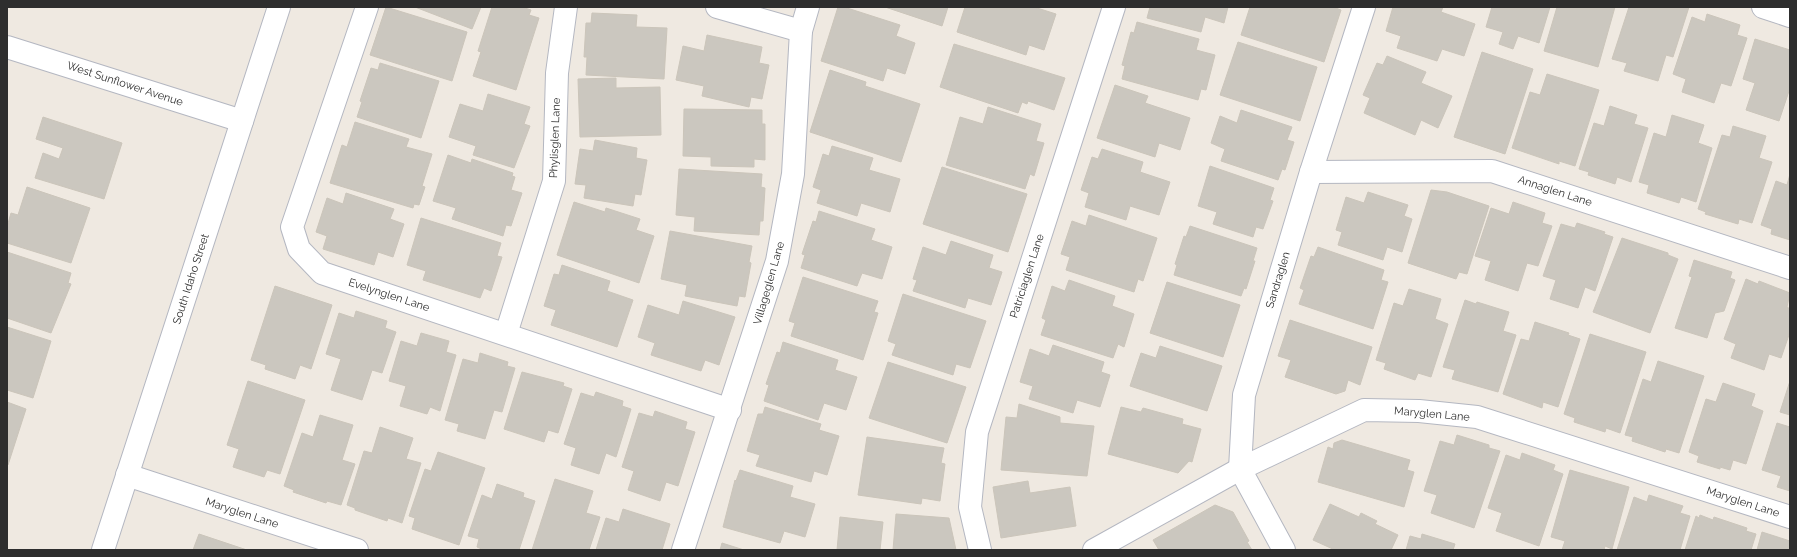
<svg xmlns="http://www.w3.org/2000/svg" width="1797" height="557" font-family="Raleway,sans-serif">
<rect width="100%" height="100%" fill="#efe9e1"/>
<!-- building -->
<g fill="#cbc7bf" stroke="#cbc5ba">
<path d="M386,7L467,32L452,81L370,55Z"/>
<path d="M415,7H481L472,29Z"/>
<path d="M492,7H522L531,10L529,15L539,18L516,90L473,76L481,52L478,51Z"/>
<path d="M838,7H844L900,25L896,36L915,43L905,74L887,68L883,81L821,61Z"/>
<path d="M885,7H948L942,26Z"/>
<path d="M965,7H1034L1056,14L1044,50L1029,45L1026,55L957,32Z"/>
<path d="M1150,7H1228L1224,23L1205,17L1201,32L1147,18Z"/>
<path d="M1250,7H1333L1341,10L1324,62L1241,35Z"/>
<path d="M1393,7H1443L1441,12L1475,24L1464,56L1442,49L1437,61L1397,48L1401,36L1386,31Z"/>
<path d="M1492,7H1550L1539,43L1518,36L1513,49L1499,44L1503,32L1486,27Z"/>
<path d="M1557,7H1615L1598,67L1544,51Z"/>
<path d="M1629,7H1689L1673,57L1666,55L1658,81L1624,71L1627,63L1612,59Z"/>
<path d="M592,13L637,15L636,27L667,28L664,79L586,75L587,57H584L586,23H591Z"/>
<path d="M1707,14L1740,25L1737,35L1747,38L1731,86L1721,83L1714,103L1682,92L1686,79L1673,74L1692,17L1705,22Z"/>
<path d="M1137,22L1199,39L1196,50L1215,55L1206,90L1201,89L1198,100L1122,79L1125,66L1122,65L1131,32L1134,33Z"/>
<path d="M707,35L762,47L759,63L769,65L762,99L751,97L749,107L702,96L704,86L676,80L683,46L704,51Z"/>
<path d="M1755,39L1790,50V88L1779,121L1746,110L1755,83L1743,79Z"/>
<path d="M1238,42L1317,67L1300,121L1220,95Z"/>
<path d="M954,44L1065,78L1054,110L1028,101L1027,104L1022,102L1018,113L940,87Z"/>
<path d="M1482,52L1533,69L1505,154L1454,137Z"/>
<path d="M1387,56L1426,72L1421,83L1452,96L1438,128L1421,120L1415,135L1364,113L1370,98L1363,95L1377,63L1383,65Z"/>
<path d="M380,63L439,81L421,138L357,117L362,102L360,101L371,68L378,70Z"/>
<path d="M830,70L866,82L865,86L920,104L901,162L810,132Z"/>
<path d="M1547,74L1599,90L1575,166L1559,161V164L1512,148L1530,92L1540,95Z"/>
<path d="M616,78V88L660,87L661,135L580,137L578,79Z"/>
<path d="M1115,85L1148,96L1145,103L1190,118L1180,150L1159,143L1155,157L1097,138Z"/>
<path d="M488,94L530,107L524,124L530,126L514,168L473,155L476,146L449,137L460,104L483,111Z"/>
<path d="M1610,106L1637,115L1634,124L1648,128L1631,182L1617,177L1615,184L1588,175L1589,172L1579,169L1594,123L1604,126Z"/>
<path d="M988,107L1041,124L1036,141L1044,143L1034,176L1030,174L1025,189L946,165L960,117L983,124Z"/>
<path d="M684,109L762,110V124H765V160L754,159V167L711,166V157L683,156Z"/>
<path d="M1241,110L1292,127L1287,140L1294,142L1285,170L1282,169L1278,180L1221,161L1225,149L1211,143L1220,116L1237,123Z"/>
<path d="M1672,115L1704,125L1698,143L1712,148L1696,202L1681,197L1679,203L1647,193L1649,185L1639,182L1654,133L1666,137Z"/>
<path d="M43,117L122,143L104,199L35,178L43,153L59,159L63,148L36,139Z"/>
<path d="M355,122L409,139L406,147L432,154L422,186L425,187L419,205L414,204L413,208L330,183L342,145L347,147Z"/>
<path d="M1733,126L1766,136L1759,158L1772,162L1752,223L1739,219L1738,224L1705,214L1706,212L1698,209L1722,135L1730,137Z"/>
<path d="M595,140L637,148L636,158L647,160L641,195L635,194L633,206L584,198L586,185L575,184L580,149L593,151Z"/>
<path d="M832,146L873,158L869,170L900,179L890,212L861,203L857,216L817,203L821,190L813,187L823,154L829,156Z"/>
<path d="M1102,149L1143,162L1140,172L1170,182L1159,215L1130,206L1126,220L1085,207L1089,193L1081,190L1092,157L1098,159Z"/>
<path d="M448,155L471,163L472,159L513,173L512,176L515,177L511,190L522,193L511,226L506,225L503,236L452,219L456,208L433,201Z"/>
<path d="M1210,166L1274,188L1270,200L1273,201L1263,229L1256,227L1253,237L1213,224L1217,212L1198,206Z"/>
<path d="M942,167L1027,194L1008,252L923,224Z"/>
<path d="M679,169L762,174L761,187L765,188L763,221H760L759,235L694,231L695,217L676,215Z"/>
<path d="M1790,174V240L1771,234L1772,229L1761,225L1776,181L1787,185Z"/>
<path d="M27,187L90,208L71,263L7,243V227L11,213L18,215Z"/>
<path d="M1431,190L1447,192L1489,206L1467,274L1459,272L1456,279L1408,263Z"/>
<path d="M1368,192L1408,205L1404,216L1412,219L1402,252L1387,247L1383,260L1338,245L1342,232L1336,230L1346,197L1364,203Z"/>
<path d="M346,193L394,209L390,219L404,224L393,257L378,252L374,265L323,249L327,236L316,232L327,198L343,204Z"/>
<path d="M574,202L605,212L606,208L640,219L636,230L654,236L639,283L557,255Z"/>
<path d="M1513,202L1545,213L1542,223L1552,226L1538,266L1527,263L1518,291L1485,280L1491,261L1475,256L1491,208L1509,214Z"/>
<path d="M819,211L875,229L871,240L892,247L882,279L862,273L857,286L801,268L805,255L802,254L813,221L816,222Z"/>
<path d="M1089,215L1157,238L1143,281L1138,279L1134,292L1066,270L1070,257L1061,254L1072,221L1086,226Z"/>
<path d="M421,218L501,243L497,256L502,257L491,291L484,288L480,298L423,280L426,271L407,265Z"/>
<path d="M1577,223L1605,232L1604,234L1613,237L1595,291L1585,287L1578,308L1550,299L1556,280L1543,276L1561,224L1575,228Z"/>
<path d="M1190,226L1257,248L1253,261H1255L1246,289L1244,288L1241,296L1174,275L1177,265L1175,264L1184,236L1186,237Z"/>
<path d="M670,231L752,246L749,262L751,263L745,297L739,296L737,306L685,296L687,285L661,279Z"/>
<path d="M1622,238L1668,253V255L1678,259L1650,333L1593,312Z"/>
<path d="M951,241L993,255L989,268L1002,272L991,305L968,298L965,308L913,291L917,280L913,279L923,247L946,255Z"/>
<path d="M1318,247L1384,270L1381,280L1388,282L1373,329L1299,304L1304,290L1300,288L1311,256L1314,257Z"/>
<path d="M7,252L71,273L68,283L71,284L51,333L7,318V294L9,291L7,290Z"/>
<path d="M1694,260L1732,272L1730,278L1735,280L1724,311L1715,313L1707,338L1675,328L1692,277L1689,276Z"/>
<path d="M562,265L610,281L607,291L633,300L617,347L551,325L556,310L544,306L554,274L559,275Z"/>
<path d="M803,277L878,301L874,312L878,313L863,360L791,336L795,323L789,321Z"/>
<path d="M1746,279L1758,284L1759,281L1790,293L1787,307L1790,309V332L1781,358L1769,354L1764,370L1731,358L1736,344L1724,339Z"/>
<path d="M1069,280L1115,296L1112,306L1134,314L1124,347L1118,344L1113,358L1041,335L1046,320L1042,318L1052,286L1065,291Z"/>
<path d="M1167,282L1240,305L1223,357L1150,333Z"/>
<path d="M275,286L332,305L311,369L300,365L295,379L265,369L266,365L251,360Z"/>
<path d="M1409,289L1441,299L1435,319L1448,324L1431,377L1418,373L1415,380L1384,369L1386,363L1376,360L1394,303L1403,306Z"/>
<path d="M903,294L986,321L970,368L956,364L953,375L892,355L896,344L888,341Z"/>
<path d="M1465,300L1476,304L1477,302L1509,312L1503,331L1516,335L1498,392L1452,379L1455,370L1443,367Z"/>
<path d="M683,301L735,317L719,365L705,360L701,371L651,355L655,343L638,337L648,305L679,315Z"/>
<path d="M356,311L387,321L385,328L396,332L382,373L372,370L362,400L331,390L341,359L326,354L339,313L354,318Z"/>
<path d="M1290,320L1372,347L1360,385L1348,380L1345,391L1336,394L1285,377L1291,360L1278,356Z"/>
<path d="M1535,322L1569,333L1568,335L1580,339L1558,407L1543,402L1542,408L1503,394L1521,339L1529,341Z"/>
<path d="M7,327L51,341L33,398L7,390Z"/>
<path d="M421,333L449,341L446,352L456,355L440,411L430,407L427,414L400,406L406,386L389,381L401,341L417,346Z"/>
<path d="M1590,334L1646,352L1620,433L1606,428L1605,432L1574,422L1575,418L1564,414Z"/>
<path d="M783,342L838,360L835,370L857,377L846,410L824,403L818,420L764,401L769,385L766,384L777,352L780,353Z"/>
<path d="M1053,345L1104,362L1101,372L1110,375L1100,407L1077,400L1073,413L1029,399L1033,386L1020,382L1030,349L1049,356Z"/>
<path d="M1160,346L1222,366L1207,411L1130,386L1141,353L1156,358Z"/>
<path d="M480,353L508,362L507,366L515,368L502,412L494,410L485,439L457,431L459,424L445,420L463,359L478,363Z"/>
<path d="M1658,361L1704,376L1679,453L1666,449L1665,452L1632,441L1633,437L1625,435L1643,379L1651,382Z"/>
<path d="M888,362L966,387L947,443L869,418Z"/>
<path d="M522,372L564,383L563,386L572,389L558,433L548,430L544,442L504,429Z"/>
<path d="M248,381L305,400L280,474L267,470L264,477L233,467L239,449L227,445Z"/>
<path d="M1790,381V415L1780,412Z"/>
<path d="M1723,383L1755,394L1751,406L1763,411L1746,464L1733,460L1730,470L1720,467V469L1697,462L1699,456L1689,452L1706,399L1716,402Z"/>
<path d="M596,392L623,401L622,406L631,409L616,457L606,453L599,474L571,465L576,448L564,444L581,393L594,397Z"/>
<path d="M7,402L26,409L8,465H7Z"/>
<path d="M1019,404L1060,417V423L1094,426L1087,476L1001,470L1006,417L1017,418Z"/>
<path d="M765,407L821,424L819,430L839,436L827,475L814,471L811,482L756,466L760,455L747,451L758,414H763Z"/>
<path d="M1121,407L1141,412L1143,408L1183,419L1182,424L1201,429L1192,462L1189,461L1178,473L1108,454Z"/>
<path d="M655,411L687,422L685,429L695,432L678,486L666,482L660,501L628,490L634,471L622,467L639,413L653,417Z"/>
<path d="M320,415L353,425L342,460L355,464L341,505L327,501L326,503L293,492L294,490L284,486L302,433L313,437Z"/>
<path d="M1777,423L1790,427V491L1777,487L1781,476L1762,470Z"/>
<path d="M380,427L413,438L406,459L421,463L402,523L388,518L387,521L355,510V508L347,505L364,451L372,453Z"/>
<path d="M1457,435L1489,445V448L1500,451L1474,528L1431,513L1437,495L1424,491L1440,441L1454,445Z"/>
<path d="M867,437L944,448L941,463L945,464L940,501L922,498L921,504L858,495Z"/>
<path d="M1342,440L1410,460L1407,470L1414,472L1404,507L1318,482L1328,447L1333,449L1334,443Z"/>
<path d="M438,452L485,468L459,545L412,529L415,518L409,516L425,469L431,471Z"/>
<path d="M1522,453L1555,465L1553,470L1563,474L1539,546L1496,531L1502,513L1488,508L1506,455L1520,460Z"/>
<path d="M740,470L793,486L790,497L815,504L805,537L784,531L780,543L723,527L735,480L736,481Z"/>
<path d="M1570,470L1629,487L1612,549L1605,546L1604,550H1562L1565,541L1551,537Z"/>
<path d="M555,479L593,491L586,513L600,517L589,550H532Z"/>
<path d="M1028,481L1030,493L1070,487L1076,526L1001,538L993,487Z"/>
<path d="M497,484L524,493L523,497L535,501L519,550H484L477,547L479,539L468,536L482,495L492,499Z"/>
<path d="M1649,495L1683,506L1680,513L1690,516L1680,550H1617L1634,497L1647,502Z"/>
<path d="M1330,504L1359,517L1361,513L1377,521L1375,524L1398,535L1391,550H1335L1313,540Z"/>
<path d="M1215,505L1233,512L1249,541L1247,542L1252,550H1159L1153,540Z"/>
<path d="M623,509L670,524L662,550H596L606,518L619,522Z"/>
<path d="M896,514L949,518L956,550H893Z"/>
<path d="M1700,515L1713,520L1714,517L1747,528L1746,531L1756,534L1751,550H1685L1696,516L1699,518Z"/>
<path d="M840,517L883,522L880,550H837Z"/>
<path d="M1762,532L1790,541V550H1757Z"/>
<path d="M199,534L247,550H193Z"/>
<path d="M1422,534L1455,544L1453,550H1406L1410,536L1421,539Z"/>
<path d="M722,543L744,550H720Z"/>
</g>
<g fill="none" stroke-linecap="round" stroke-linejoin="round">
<defs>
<g id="minor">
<path d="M367,7L292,227L299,249L322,273L730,410"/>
<path d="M717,7L801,31"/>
<path d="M1763,7L1790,16"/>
<path d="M7,47L242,121"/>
<path d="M1311,172L1492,171L1790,268"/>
<path d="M506,334L554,181L557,73L566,7"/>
<path d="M127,475L357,550"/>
<path d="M683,550L777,261L793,174L801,31L808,7"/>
<path d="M980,550L970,507L977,432L1114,7"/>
<path d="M1094,550L1240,469L1364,410L1419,411L1477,417L1790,517"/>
<path d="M1284,550L1240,469L1244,395L1311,172L1364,7"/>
</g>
<path id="tertiary" d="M103,550L279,7"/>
</defs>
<!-- minor casing -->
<use href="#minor" stroke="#b4b7c1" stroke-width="24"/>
<!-- tertiary casing -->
<use href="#tertiary" stroke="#b4b7c1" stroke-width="24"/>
<!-- minor -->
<use href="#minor" stroke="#fff" stroke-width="22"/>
<!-- tertiary -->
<use href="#tertiary" stroke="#fff" stroke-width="22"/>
</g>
<g text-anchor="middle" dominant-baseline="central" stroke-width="3" stroke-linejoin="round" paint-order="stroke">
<!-- street labels -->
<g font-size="11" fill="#2e2e2e" stroke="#fff">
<text transform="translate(125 84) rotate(18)">West Sunflower Avenue</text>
<text transform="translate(555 138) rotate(-88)">Phylisglen Lane</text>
<text transform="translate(1555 191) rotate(18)">Annaglen Lane</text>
<text transform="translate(1027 276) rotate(-72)">Patriciaglen Lane</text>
<text transform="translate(191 279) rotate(-72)">South Idaho Street</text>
<text transform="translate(1278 280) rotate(-73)">Sandraglen</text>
<text transform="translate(769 283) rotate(-74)">Villageglen Lane</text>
<text transform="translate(389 295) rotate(18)">Evelynglen Lane</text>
<text transform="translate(1432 414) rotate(5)">Maryglen Lane</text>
<text transform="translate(1743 502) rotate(18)">Maryglen Lane</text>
<text transform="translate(242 513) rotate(18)">Maryglen Lane</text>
</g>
</g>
<!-- border -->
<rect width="1797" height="557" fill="none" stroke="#2e2e2e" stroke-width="16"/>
</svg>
